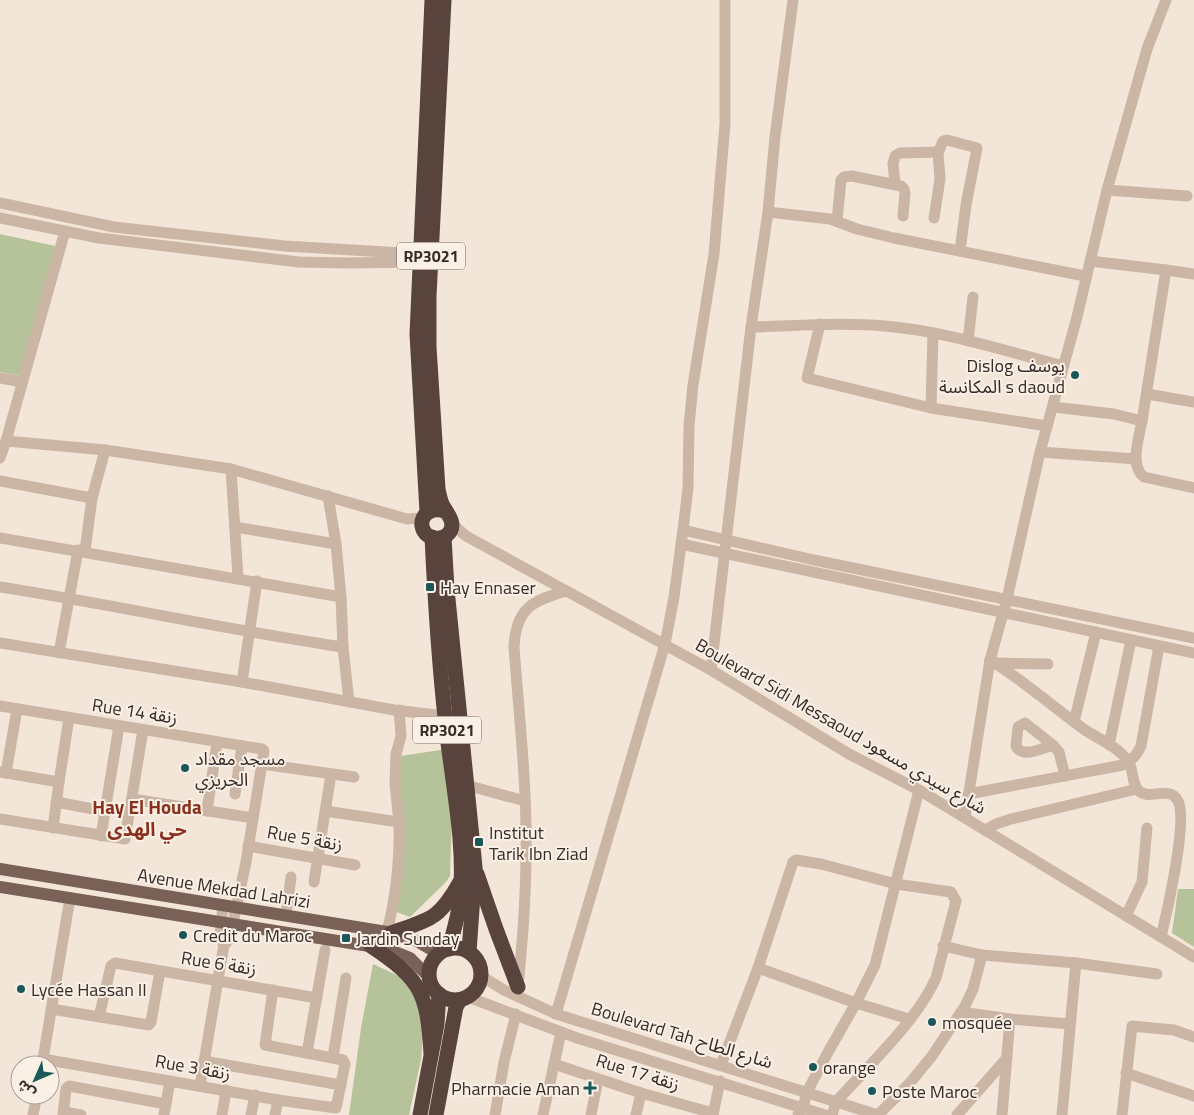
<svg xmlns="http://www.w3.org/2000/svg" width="1194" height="1115" font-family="'Titillium Web','Noto Sans Arabic',sans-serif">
<rect width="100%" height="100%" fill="#f3e6d9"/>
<!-- green -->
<g fill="#b6c299">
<path d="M0,234L55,246L21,376L0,372Z"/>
<path d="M447,749L452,811L450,876L445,883L410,917L394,911V757Z"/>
<path d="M1178,889H1194V947L1172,933Z"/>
<path d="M373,964L405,979L419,1000L423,1034L421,1060L409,1115H349L361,1028Z"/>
</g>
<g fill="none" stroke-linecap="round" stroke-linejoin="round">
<!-- minor -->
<g stroke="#cbb5a5" stroke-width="11">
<path d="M895,184L893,164L895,156L900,153L938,152"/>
<path d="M1107,190L1187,196"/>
<path d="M0,203L114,227L285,246L420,254"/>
<path d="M768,212L830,219L857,229L894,238L1085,276"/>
<path d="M0,218L99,238L299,262L347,263L420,262"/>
<path d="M934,218L940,179L938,153L943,141L947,140L977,148L966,205L960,251"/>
<path d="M837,221L841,180L844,177L852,176L901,186L904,189L905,193L903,216"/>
<path d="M1090,261L1166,270L1142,421"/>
<path d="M1166,270L1194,274"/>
<path d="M820,324L807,378L931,408L1047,426"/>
<path d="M751,327C796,326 840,322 885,326C945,331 1005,351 1063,366"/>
<path d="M968,341L973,297"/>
<path d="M0,378L22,382"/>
<path d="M1147,394L1194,402"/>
<path d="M1053,407L1114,414L1142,421C1139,438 1129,466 1144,477L1194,488"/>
<path d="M931,408L933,333"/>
<path d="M6,441L65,231"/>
<path d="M1040,452L1136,459"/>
<path d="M0,458L6,441L105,450L231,469L407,519L423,518"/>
<path d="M231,469L238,578"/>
<path d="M0,481L92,498"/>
<path d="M328,496L336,544L341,597L343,647L349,702"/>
<path d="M452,524L466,536L711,670L849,754L919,790L1194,957"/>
<path d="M235,527L336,544"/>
<path d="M683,530L814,560L1194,638"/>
<path d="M0,538L341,597"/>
<path d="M681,544L1194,653"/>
<path d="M85,551L92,498L105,450"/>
<path d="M0,587C115,605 228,630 343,647"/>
<path d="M0,643L242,682L394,710L445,716"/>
<path d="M59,653L78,550"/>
<path d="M990,660C1023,680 1053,707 1085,730C1099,739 1118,747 1128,761C1134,769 1131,782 1138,790C1148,802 1169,784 1178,801C1188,820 1167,913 1161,937"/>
<path d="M996,663L1048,664"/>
<path d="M711,670L751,327L768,212L775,137L793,0"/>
<path d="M242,682L257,581"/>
<path d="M0,706L262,749L264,751L246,862L230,937L224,946L222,956L200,1086"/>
<path d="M399,710L401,736L396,754L395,784L399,822"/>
<path d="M1074,722L1096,632"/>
<path d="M1053,745C1043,748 1022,759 1016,746L1018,727L1025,723L1053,745L1059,752L1065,776"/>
<path d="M1109,745L1131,640"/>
<path d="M262,764L354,777"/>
<path d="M0,772L59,782L69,718"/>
<path d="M6,773L17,709"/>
<path d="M466,785L525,801"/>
<path d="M235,794L242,746"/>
<path d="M968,794L1123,765C1132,761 1137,755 1141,746L1159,646"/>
<path d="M132,799L253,818"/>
<path d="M56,802L104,811"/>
<path d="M207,811L217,743"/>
<path d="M325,811L399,822C400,859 396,896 387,932"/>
<path d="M965,817L990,660L1007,599L1040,452L1077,317L1107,190L1147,49L1166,0"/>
<path d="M0,819L125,839L143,730"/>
<path d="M53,828L59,782"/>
<path d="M985,830L996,824L1011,819L1137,789"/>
<path d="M101,836L119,726"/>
<path d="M248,846L355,865"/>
<path d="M314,882L331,774"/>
<path d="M223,905L220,935L224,946"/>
<path d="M286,915L291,877"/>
<path d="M1126,916L1142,882L1147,828"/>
<path d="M943,946L982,955L1076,963L1157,974"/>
<path d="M758,968L856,1003L909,1019"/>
<path d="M481,976L504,990L556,1014L878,1115"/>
<path d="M517,996C522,949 526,900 526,852C527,784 519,715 514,647C516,609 531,601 566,591"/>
<path d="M468,997L577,1038L825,1115"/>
<path d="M51,1009L149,1025L151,1022L160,971"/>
<path d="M961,1012L1010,1019L1070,1024"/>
<path d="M556,1014L665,644L674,597L683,530L688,488L689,426L693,385L714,254L725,124V0"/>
<path d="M99,1017L111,966L115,963L317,998"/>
<path d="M307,1053L325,950"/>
<path d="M333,1057L346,978"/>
<path d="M43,1059L278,1100L336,1108L345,1064L343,1060L265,1045L273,990"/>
<path d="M204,1061L341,1085"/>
<path d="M554,1064L641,1093L713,1113"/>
<path d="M42,1065L70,898"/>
<path d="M721,1065L758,968L793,862L796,860L821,864L896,884L951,892L956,901L936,978C916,1022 869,1065 836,1102L832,1115"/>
<path d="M1126,1073L1194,1096"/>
<path d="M64,1112L81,1115"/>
<path d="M33,1115L37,1095"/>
<path d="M63,1115L66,1089L69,1086L166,1104"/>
<path d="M164,1115L170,1081"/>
<path d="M222,1115L226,1090"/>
<path d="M251,1115L255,1095"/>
<path d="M275,1115L278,1100"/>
<path d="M495,1115L504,1062L516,1014"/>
<path d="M543,1115L561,1032"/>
<path d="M591,1115L598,1079"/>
<path d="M636,1115L641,1093"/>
<path d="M713,1115L720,1081"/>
<path d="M798,1115L803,1108L807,1092L827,1054L856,1003L875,965L919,790"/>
<path d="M878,1115L909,1084L932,1056L965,1006L973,989L982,955"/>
<path d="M957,1115L1007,1058"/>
<path d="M1002,1115L1010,1019"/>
<path d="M1062,1115L1076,963"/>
<path d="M1122,1115L1132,1026L1174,1030L1194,1037"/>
</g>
<!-- major -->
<g stroke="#796157" stroke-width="12">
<path d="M0,869L387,932L417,941L439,954"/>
<path d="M0,887L388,949L410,958L430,978"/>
</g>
<!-- highway -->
<g stroke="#58443d" stroke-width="15">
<path d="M444,0L429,296V347L438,489C439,494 440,499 442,504C445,511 452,517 452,525C451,542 425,543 422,526C420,513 435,506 446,512"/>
<path d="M427,512L417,334L432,0"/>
<path d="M432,537C435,601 439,664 446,727C452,782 466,846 460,901C458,917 453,933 449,949"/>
<path d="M444,537L447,589L475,867L469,952"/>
<path d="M477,874L496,929L518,987"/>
<path d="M391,933C430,919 439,920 460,882"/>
<path d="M371,946C422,980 427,993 431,1053"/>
<circle cx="455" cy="974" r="26"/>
<path d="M420,1115L437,1024L439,994"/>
<path d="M436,1115L453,1023L456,1007L460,1000"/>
</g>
</g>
<!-- markers -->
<g fill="#1a585a" stroke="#faf0e6" stroke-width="2">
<circle cx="1075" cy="375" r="5"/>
<rect x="425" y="582" width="10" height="10" rx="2.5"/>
<circle cx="185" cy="768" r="5"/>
<rect x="474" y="837" width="10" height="10" rx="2.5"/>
<circle cx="183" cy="935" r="5"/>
<rect x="341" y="933" width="10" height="10" rx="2.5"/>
<circle cx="21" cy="989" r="5"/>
<circle cx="932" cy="1022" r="5"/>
<circle cx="813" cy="1067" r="5"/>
<path d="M587.5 1080.5h5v5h5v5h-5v5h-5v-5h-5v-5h5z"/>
<circle cx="872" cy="1091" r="5"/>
</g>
<g text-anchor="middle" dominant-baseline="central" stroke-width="4" stroke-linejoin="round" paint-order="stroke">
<!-- shield labels -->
<g fill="#faf0e6" stroke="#716660" stroke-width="1">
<rect x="397" y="242.5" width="68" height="27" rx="4"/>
<rect x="413" y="716.5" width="68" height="27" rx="4"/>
</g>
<g font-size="16" font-weight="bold" fill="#362b27">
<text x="431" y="256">RP3021</text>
<text x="447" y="730">RP3021</text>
</g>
<!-- poi labels -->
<g font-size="18" fill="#362b27" stroke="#faf0e6" text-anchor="start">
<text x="1065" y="365" text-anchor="end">Dislog يوسف<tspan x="1065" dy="21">المكانسة s daoud</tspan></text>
<text x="440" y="587">Hay Ennaser</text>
<text x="195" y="758">مسجد مقداد<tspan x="195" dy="21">الحريزي</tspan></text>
<text x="489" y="832">Institut<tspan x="489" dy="21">Tarik Ibn Ziad</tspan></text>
<text x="193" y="935">Credit du Maroc</text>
<text x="356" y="938">Jardin Sunday</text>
<text x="31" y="989">Lycée Hassan II</text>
<text x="942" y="1022">mosquée</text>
<text x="823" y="1067">orange</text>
<text x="580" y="1088" text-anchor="end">Pharmacie Aman</text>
<text x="882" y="1091">Poste Maroc</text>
</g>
<!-- street labels -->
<g font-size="18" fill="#362b27" stroke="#faf0e6">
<text transform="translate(135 711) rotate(9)">Rue 14 زنقة</text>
<text transform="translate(841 726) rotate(30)">Boulevard Sidi Messaoud شارع سيدي مسعود</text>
<text transform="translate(305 838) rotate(10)">Rue 5 زنقة</text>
<text transform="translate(224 888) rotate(9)">Avenue Mekdad Lahrizi</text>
<text transform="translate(219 963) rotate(9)">Rue 6 زنقة</text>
<text transform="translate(682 1035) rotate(17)">Boulevard Tah شارع الطاح</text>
<text transform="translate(193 1067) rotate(10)">Rue 3 زنقة</text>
<text transform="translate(638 1072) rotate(17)">Rue 17 زنقة</text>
</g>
<!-- neighbourhood labels -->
<g font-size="19" font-weight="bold" fill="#89311c" stroke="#faf0e6">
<text x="147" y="806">Hay El Houda<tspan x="147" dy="22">حي الهدى</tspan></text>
</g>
</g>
<!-- north arrow -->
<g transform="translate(35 1080) rotate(225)"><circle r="24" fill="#faf0e6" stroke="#aca19a"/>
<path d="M0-4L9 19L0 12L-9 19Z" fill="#1a585a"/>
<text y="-8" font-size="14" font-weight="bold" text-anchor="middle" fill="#362b27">ش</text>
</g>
</svg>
